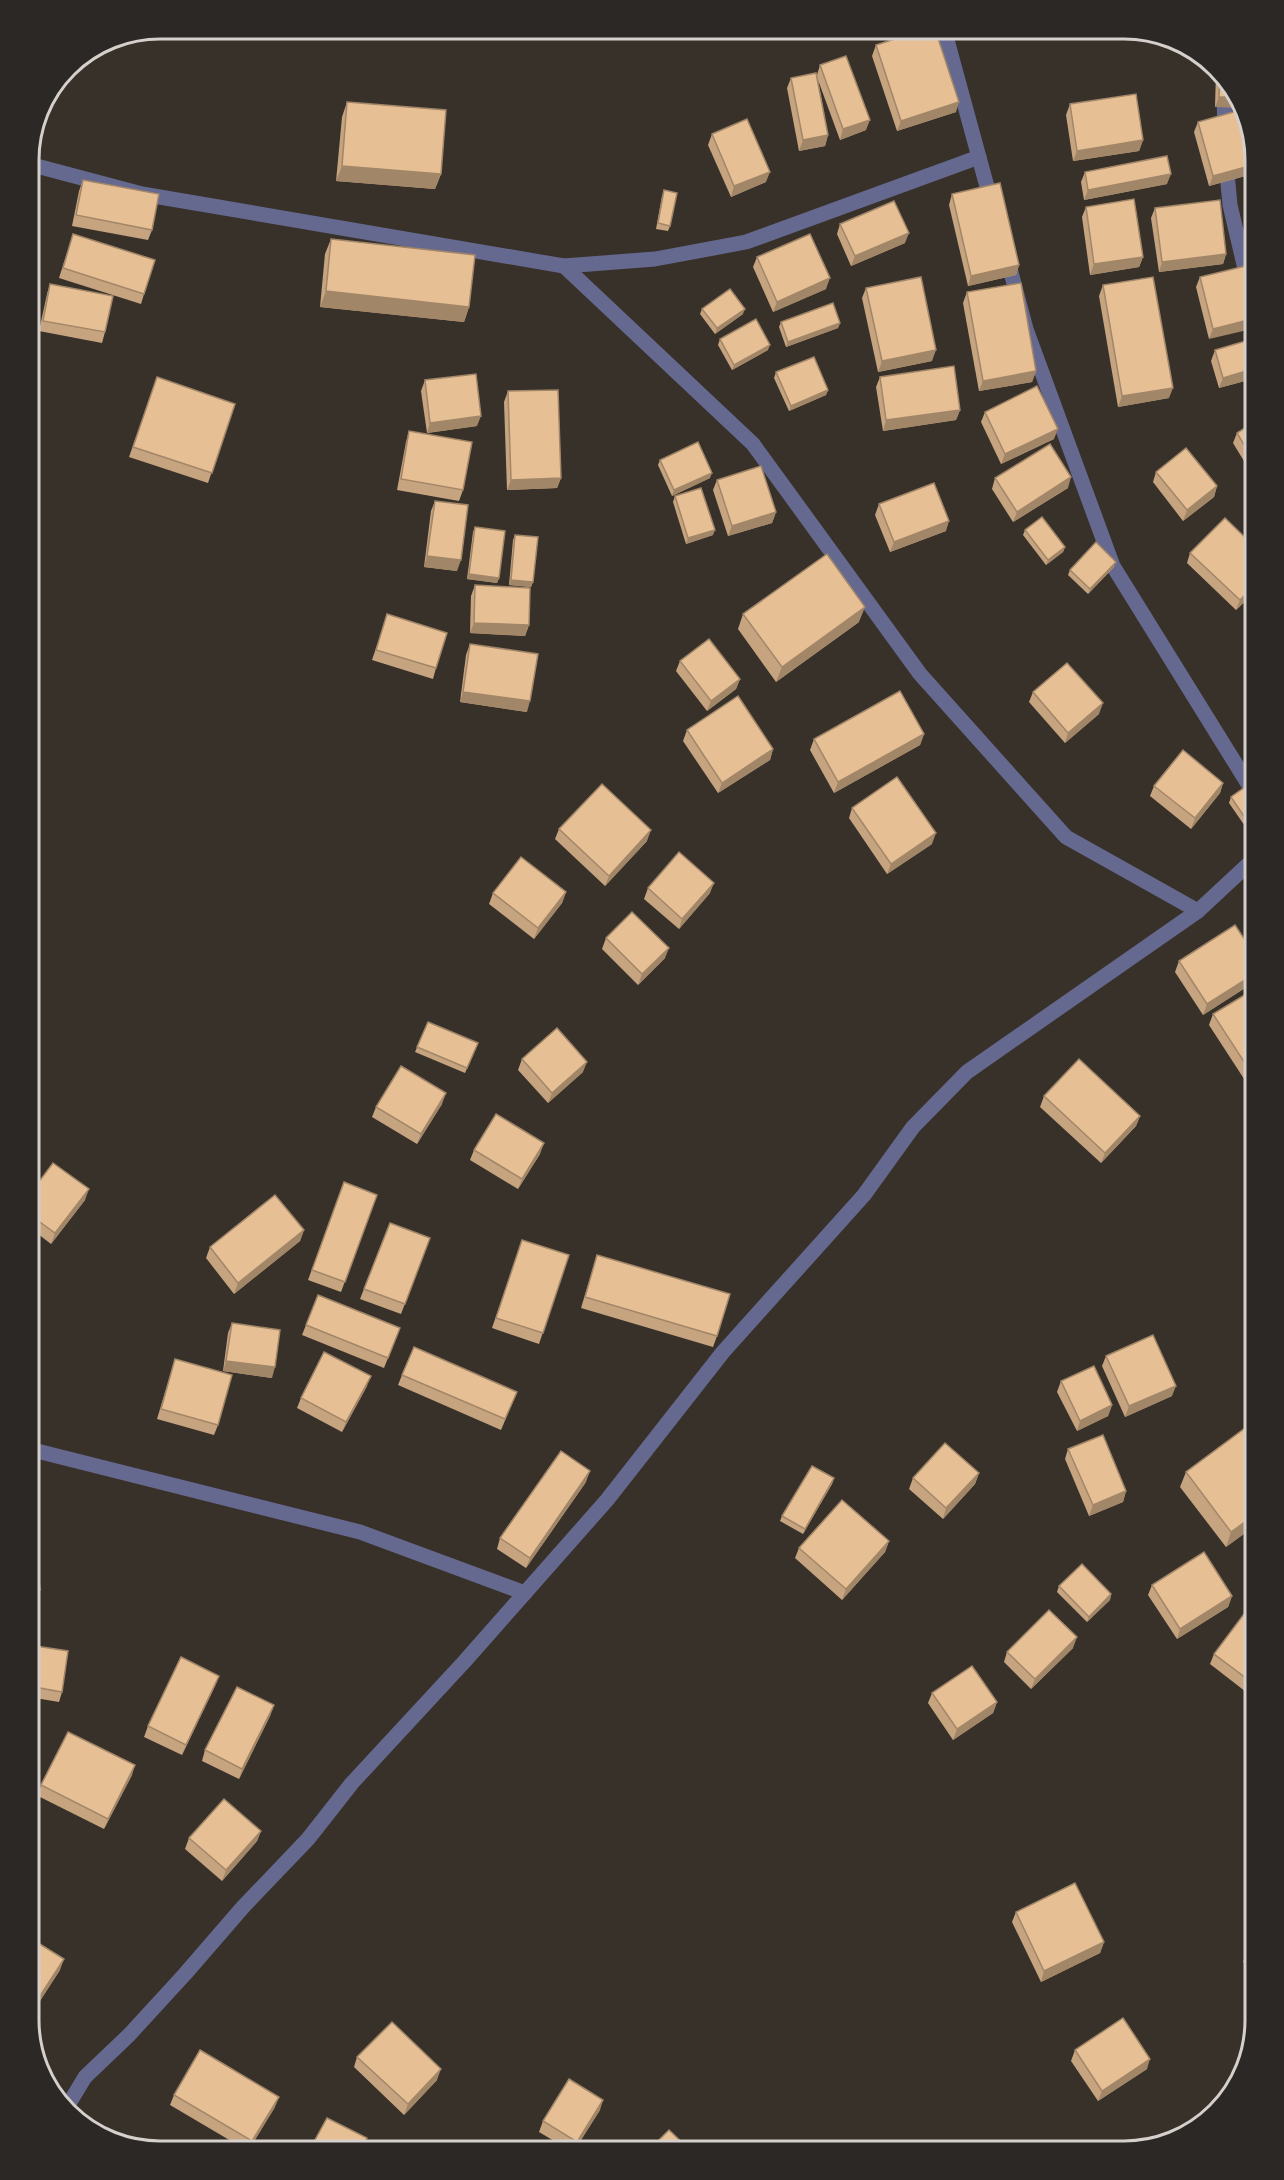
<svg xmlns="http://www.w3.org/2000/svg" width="1284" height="2180" font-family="Arial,sans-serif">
<rect width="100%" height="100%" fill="#38312a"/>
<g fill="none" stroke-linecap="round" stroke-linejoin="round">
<!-- minor -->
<g stroke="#66698f" stroke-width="15">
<path d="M944,29L992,205"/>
<path d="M1225,135L1224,95L1227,84"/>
<path d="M1226,162L1230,205L1249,286"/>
<path d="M29,164L142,194L564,266L655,259L746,242L979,157"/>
<path d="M1007,257L1026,329L1113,566L1255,795"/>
<path d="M564,266L753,444L920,674L1066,837L1198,911"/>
<path d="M29,1449L360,1532L525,1593"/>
<path d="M67,2107L85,2077L129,2035L185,1974L243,1907L308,1839L352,1783L464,1662L607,1500L723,1352L864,1195L913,1127L967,1072L1198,911L1255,858"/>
</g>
</g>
<!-- wall -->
<g fill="#c7a480">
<path d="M688,29H737L734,38L688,30Z"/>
<path d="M876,45L956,112L897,131L872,56Z"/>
<path d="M820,65L866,130L840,140L818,80L828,135L825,146L799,151L787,88L791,78L817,75Z"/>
<path d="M1216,72L1242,102L1215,107Z"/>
<path d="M347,102L441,174L435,189L336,181L342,117Z"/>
<path d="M1070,104L1143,140L1139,151L1073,161L1066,115Z"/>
<path d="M1198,122L1253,165L1249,175L1209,186L1194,132Z"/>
<path d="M712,134L766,182L731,197L708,145Z"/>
<path d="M1085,172L1167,184L1084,200L1081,182Z"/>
<path d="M83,180L152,230L148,240L72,226L79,191Z"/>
<path d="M664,190L670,226L668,231L656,229L662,196Z"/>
<path d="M952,194L1019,265L1016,275L968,286L949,205Z"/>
<path d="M1086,207L1143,257L1139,267L1090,275L1082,217Z"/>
<path d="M1155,208L1226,254L1223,264L1159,272L1151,218Z"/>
<path d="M840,224L905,243L851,266L837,234Z"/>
<path d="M73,234L144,294L141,304L59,278Z"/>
<path d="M331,239L469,307L464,322L320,307L325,254Z"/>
<path d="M757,257L826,289L773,312L753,267Z"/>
<path d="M1256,270L1209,339L1196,287L1200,277Z"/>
<path d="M50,284L105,332L102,343L39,331L47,294Z"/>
<path d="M1103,285L1169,398L1118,407L1099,296Z"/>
<path d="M866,288L932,361L878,372L862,298Z"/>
<path d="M967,292L1036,371L1032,382L979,391L963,303Z"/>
<path d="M702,309L743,314L715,334L700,314Z"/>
<path d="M781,322L840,323L838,328L786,347L779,327Z"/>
<path d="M1256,338V378L1219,388L1211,361L1215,350Z"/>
<path d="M720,339L768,350L732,370L718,345Z"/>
<path d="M776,372L828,390L826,395L789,411L774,378Z"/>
<path d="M157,377L235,404L208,483L129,457Z"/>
<path d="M880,377L960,410L956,420L883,431L876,387Z"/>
<path d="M425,380L477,426L427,433L421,391Z"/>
<path d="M508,391L561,478L557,488L507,490L504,402Z"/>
<path d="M985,412L1054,439L1001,464L981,422Z"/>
<path d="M1256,421V481L1233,443L1237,433Z"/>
<path d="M409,431L463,490L459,501L397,490L406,442Z"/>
<path d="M660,460L710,478L672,496L658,465Z"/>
<path d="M1156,472L1217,486L1214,497L1183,521L1153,482Z"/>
<path d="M995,478L1068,488L1013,522L992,489Z"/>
<path d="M717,480L776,512L772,523L728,536L713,490Z"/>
<path d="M675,496L713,535L686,544L673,502Z"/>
<path d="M435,501L457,571L424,567L431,511Z"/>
<path d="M879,504L946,531L890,552L875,515Z"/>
<path d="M475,527L499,578L497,583L467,579L473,532Z"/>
<path d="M1025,530L1065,547L1063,552L1046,565L1023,535Z"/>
<path d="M515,535L533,582L531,587L509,585L513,540Z"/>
<path d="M1256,548V591L1236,610L1187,563L1190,553Z"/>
<path d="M1114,567L1088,594L1068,575L1070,570Z"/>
<path d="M475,585L529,625L525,636L470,633L471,596Z"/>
<path d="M743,614L859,622L776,682L738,629Z"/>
<path d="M384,625L436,668L433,679L372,660Z"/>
<path d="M470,644L527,712L460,702L466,655Z"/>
<path d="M680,661L740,679L736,689L707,711L676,671Z"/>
<path d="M1033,692L1099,714L1065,743L1029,702Z"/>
<path d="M687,730L773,749L770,760L718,793L683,741Z"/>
<path d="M924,734L920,745L834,793L810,750L814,739Z"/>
<path d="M1256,781V842L1229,803L1231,797Z"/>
<path d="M1223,783L1220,793L1191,829L1150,796L1154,786Z"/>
<path d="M852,808L932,844L887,874L849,818Z"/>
<path d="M559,829L647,841L605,886L555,839Z"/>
<path d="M648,888L710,893L679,929L644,899Z"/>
<path d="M566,892L562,903L534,939L489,904L493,893Z"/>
<path d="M606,938L665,958L638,985L602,949Z"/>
<path d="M1256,957V981L1203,1015L1175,972L1179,961Z"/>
<path d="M1256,988V1080L1248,1085L1209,1025L1213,1014Z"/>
<path d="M428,1022L478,1043L465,1073L415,1052Z"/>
<path d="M522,1059L583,1072L548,1103L518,1070Z"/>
<path d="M1044,1096L1140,1116L1136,1126L1101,1163L1040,1107Z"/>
<path d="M442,1104L417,1144L372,1117L376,1107Z"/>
<path d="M474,1150L540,1154L518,1189L470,1160Z"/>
<path d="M344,1182L377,1195L341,1292L308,1280Z"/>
<path d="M29,1195L85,1200L51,1244L29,1227Z"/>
<path d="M390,1223L430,1238L401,1314L360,1299Z"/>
<path d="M304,1230L300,1241L234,1294L206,1258L210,1247Z"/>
<path d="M522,1240L569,1255L539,1344L492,1328Z"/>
<path d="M597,1255L717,1336L713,1347L581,1308Z"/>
<path d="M232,1323L272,1378L223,1371L228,1333Z"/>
<path d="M306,1325L400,1328L384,1368L302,1335Z"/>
<path d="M1106,1356L1172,1396L1125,1417L1102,1366Z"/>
<path d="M175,1359L218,1425L214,1435L157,1419Z"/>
<path d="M402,1375L517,1392L501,1430L398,1385Z"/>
<path d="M1061,1381L1112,1405L1108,1416L1077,1431L1057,1392Z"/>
<path d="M367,1386L342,1432L297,1408L301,1398Z"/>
<path d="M1256,1420V1525L1226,1547L1180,1487L1186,1472Z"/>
<path d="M1068,1449L1126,1491L1123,1502L1089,1516L1065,1459Z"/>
<path d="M979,1473L975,1484L943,1519L909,1489L913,1478Z"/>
<path d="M834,1478L832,1484L803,1534L780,1521L782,1516Z"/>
<path d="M586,1482L526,1568L497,1549L500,1538Z"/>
<path d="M889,1541L885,1552L842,1600L795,1558L799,1548Z"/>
<path d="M1152,1585L1232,1596L1228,1607L1177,1639L1148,1595Z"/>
<path d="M1059,1586L1111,1594L1110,1600L1087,1622L1057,1592Z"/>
<path d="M1256,1604V1688L1250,1695L1210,1664L1214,1654Z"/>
<path d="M29,1645L62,1692L59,1702L29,1697Z"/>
<path d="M1073,1648L1031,1689L1004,1662L1007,1652Z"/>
<path d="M219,1676L215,1686L182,1755L144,1737L148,1726Z"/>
<path d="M932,1693L997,1702L993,1713L953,1740L928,1703Z"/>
<path d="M274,1705L270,1716L239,1779L202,1761L205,1750Z"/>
<path d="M132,1775L104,1829L38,1796L41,1785Z"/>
<path d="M261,1831L257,1841L222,1881L185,1849L189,1838Z"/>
<path d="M1016,1912L1104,1942L1100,1953L1041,1982L1012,1922Z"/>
<path d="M1256,1937V1970L1243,1962L1247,1951Z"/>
<path d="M29,1940L60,1970L36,2007L28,2001Z"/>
<path d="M1075,2050L1147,2069L1098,2101L1071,2061Z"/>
<path d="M357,2057L437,2080L404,2115L354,2067Z"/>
<path d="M174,2095L275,2107L248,2151L170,2105Z"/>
<path d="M600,2110L574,2151H571L539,2132L543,2121Z"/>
</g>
<!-- shaded-wall -->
<g fill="#a28668">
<path d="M1219,97H1238L1242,102L1244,108L1215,107Z"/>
<path d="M959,102L956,112L897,131L901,121Z"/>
<path d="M870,120L866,130L840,140L843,129Z"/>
<path d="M828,135L825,146L799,151L803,140Z"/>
<path d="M1143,140L1139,151L1073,161L1077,151Z"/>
<path d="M1253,165L1249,175L1209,186L1213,176Z"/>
<path d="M342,166L441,174L435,189L336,181Z"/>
<path d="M770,172L766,182L731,197L734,186Z"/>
<path d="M1171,174L1167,184L1084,200L1088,190Z"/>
<path d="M909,233L905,243L851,266L855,256Z"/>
<path d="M1226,254L1223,264L1159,272L1162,262Z"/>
<path d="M1143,257L1139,267L1090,275L1094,264Z"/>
<path d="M1019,265L1016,275L968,286L971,276Z"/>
<path d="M830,278L826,289L773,312L777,302Z"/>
<path d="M326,291L469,307L464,322L320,307Z"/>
<path d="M745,309L743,314L715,334L717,328Z"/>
<path d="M1256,318V328L1209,339L1213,329Z"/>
<path d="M840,323L838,328L786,347L788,342Z"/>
<path d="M770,345L768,350L732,370L734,365Z"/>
<path d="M936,350L932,361L878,372L882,361Z"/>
<path d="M1256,368V378L1219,388L1223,378Z"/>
<path d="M1036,371L1032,382L979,391L983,381Z"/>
<path d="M1173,388L1169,398L1118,407L1122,396Z"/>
<path d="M828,390L826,395L789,411L791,406Z"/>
<path d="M960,410L956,420L883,431L886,420Z"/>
<path d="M481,416L477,426L427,433L430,423Z"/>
<path d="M1058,429L1054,439L1001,464L1005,454Z"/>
<path d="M712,473L710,478L672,496L674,490Z"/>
<path d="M1071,477L1068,488L1013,522L1017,512Z"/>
<path d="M561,478L557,488L507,490L511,480Z"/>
<path d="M1217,486L1214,497L1183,521L1187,510Z"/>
<path d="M776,512L772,523L728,536L732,526Z"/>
<path d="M949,521L946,531L890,552L894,542Z"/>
<path d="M715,530L713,535L686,544L688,538Z"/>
<path d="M1065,547L1063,552L1046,565L1048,560Z"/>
<path d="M427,556L461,560L457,571L424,567Z"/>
<path d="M1116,562L1114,567L1088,594L1090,589Z"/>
<path d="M469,574L499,578L497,583L467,579Z"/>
<path d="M511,580L533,582L531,587L509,585Z"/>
<path d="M1256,584V591L1236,610L1240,600Z"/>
<path d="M865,607L859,622L776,682L782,667Z"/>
<path d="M474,623L529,625L525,636L470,633Z"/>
<path d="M740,679L736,689L707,711L711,701Z"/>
<path d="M463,692L530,701L527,712L460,702Z"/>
<path d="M1103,703L1099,714L1065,743L1068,733Z"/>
<path d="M924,734L920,745L834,793L838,782Z"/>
<path d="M773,749L770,760L718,793L722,783Z"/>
<path d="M1223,783L1220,793L1191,829L1195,818Z"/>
<path d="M651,830L647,841L605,886L609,876Z"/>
<path d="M936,833L932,844L887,874L891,864Z"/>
<path d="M714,883L710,893L679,929L682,919Z"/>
<path d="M566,892L562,903L534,939L538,928Z"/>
<path d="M669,948L665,958L638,985L642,974Z"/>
<path d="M1256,973V981L1203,1015L1207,1004Z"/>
<path d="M587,1062L583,1072L548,1103L552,1093Z"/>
<path d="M1256,1072V1080L1248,1085L1252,1074Z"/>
<path d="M446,1093L442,1104L417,1144L421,1134Z"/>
<path d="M1140,1116L1136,1126L1101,1163L1105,1153Z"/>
<path d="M544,1143L540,1154L518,1189L522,1179Z"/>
<path d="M89,1189L85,1200L51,1244L55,1233Z"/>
<path d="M304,1230L300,1241L234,1294L238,1283Z"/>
<path d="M226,1361L275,1367L272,1378L223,1371Z"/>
<path d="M371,1376L367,1386L342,1432L346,1422Z"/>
<path d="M1176,1386L1172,1396L1125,1417L1129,1406Z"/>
<path d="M1112,1405L1108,1416L1077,1431L1080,1421Z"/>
<path d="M590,1471L586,1482L526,1568L530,1558Z"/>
<path d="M979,1473L975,1484L943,1519L946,1508Z"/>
<path d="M834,1478L832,1484L803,1534L805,1529Z"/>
<path d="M1126,1491L1123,1502L1089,1516L1093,1505Z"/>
<path d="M1256,1514V1525L1226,1547L1231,1532Z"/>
<path d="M889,1541L885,1552L842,1600L846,1589Z"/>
<path d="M40,1590L36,1600L29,1601V1591Z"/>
<path d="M1111,1594L1110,1600L1087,1622L1089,1617Z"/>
<path d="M1232,1596L1228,1607L1177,1639L1180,1629Z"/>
<path d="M1077,1637L1073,1648L1031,1689L1035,1679Z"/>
<path d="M219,1676L215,1686L182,1755L186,1745Z"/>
<path d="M1256,1682V1688L1250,1695L1254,1684Z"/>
<path d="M997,1702L993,1713L953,1740L957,1729Z"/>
<path d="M274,1705L270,1716L239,1779L242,1769Z"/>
<path d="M135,1765L132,1775L104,1829L108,1819Z"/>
<path d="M261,1831L257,1841L222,1881L226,1870Z"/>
<path d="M1104,1942L1100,1953L1041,1982L1044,1971Z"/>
<path d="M64,1959L60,1970L36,2007L40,1996Z"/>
<path d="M1150,2059L1147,2069L1098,2101L1102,2091Z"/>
<path d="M441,2069L437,2080L404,2115L408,2104Z"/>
<path d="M279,2097L275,2107L248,2151L252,2141Z"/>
<path d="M603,2100L600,2110L574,2151L577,2142Z"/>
</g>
<!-- building -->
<g fill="#e7bf95" stroke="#a28668" stroke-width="1.5">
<path d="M926,29H935L959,102L901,121L876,45Z"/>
<path d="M846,56L870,120L843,129L820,65Z"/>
<path d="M816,73L828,135L803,140L791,78Z"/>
<path d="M1220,76L1238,97H1219Z"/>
<path d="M1136,94L1143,140L1077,151L1070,104Z"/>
<path d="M347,102L446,110L441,174L342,166Z"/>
<path d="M1237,111L1253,165L1213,176L1198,122Z"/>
<path d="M747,119L770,172L734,186L712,134Z"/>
<path d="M1167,156L1171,174L1088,190L1085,172Z"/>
<path d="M83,180L159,194L152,230L76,215Z"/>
<path d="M1000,183L1019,265L971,276L952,194Z"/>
<path d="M664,190L677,193L670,226L658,223Z"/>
<path d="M1134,199L1143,257L1094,264L1086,207Z"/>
<path d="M1220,200L1226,254L1162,262L1155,208Z"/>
<path d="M894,201L909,233L855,256L840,224Z"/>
<path d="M73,234L155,260L144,294L63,268Z"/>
<path d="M810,234L830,278L777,302L757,257Z"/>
<path d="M331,239L475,255L469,307L326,291Z"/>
<path d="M1254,264L1256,270V318L1213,329L1200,277Z"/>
<path d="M921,277L936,350L882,361L866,288Z"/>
<path d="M1153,277L1173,388L1122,396L1103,285Z"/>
<path d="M1021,283L1036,371L983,381L967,292Z"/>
<path d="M50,284L113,296L105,332L43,321Z"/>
<path d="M730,289L745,309L717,328L702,309Z"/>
<path d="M833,303L840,323L788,342L781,322Z"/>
<path d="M756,319L770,345L734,365L720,339Z"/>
<path d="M1256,338V368L1223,378L1215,350Z"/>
<path d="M814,357L828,390L791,406L776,372Z"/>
<path d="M954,366L960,410L886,420L880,377Z"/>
<path d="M476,374L481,416L430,423L425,380Z"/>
<path d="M157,377L235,404L212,473L133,447Z"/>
<path d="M1037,386L1058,429L1005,454L985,412Z"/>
<path d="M558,390L561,478L511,480L508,391Z"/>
<path d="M1256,421V465L1237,433Z"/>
<path d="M409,431L472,442L463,490L401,479Z"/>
<path d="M698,442L712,473L674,490L660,460Z"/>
<path d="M1050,444L1071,477L1017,512L995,478Z"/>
<path d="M1186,448L1217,486L1187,510L1156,472Z"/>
<path d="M761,466L776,512L732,526L717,480Z"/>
<path d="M934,483L949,521L894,542L879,504Z"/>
<path d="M701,488L715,530L688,538L675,496Z"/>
<path d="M435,501L468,505L461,560L427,556Z"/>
<path d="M1042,517L1065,547L1048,560L1025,530Z"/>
<path d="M1225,518L1256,548V584L1240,600L1190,553Z"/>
<path d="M475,527L505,531L499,578L469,574Z"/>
<path d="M515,535L538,537L533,582L511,580Z"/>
<path d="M1096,542L1116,562L1090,589L1070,570Z"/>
<path d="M827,554L865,607L782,667L743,614Z"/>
<path d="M475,585L530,588L529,625L474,623Z"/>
<path d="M387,614L447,633L436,668L376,650Z"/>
<path d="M709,639L740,679L711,701L680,661Z"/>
<path d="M470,644L538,654L530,701L463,692Z"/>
<path d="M1067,663L1103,703L1068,733L1033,692Z"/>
<path d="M900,691L924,734L838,782L814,739Z"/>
<path d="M738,696L773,749L722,783L687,730Z"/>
<path d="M1183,750L1223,783L1195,818L1154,786Z"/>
<path d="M897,777L936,833L891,864L852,808Z"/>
<path d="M1255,780L1256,781V834L1231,797Z"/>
<path d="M602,784L651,830L609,876L559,829Z"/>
<path d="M679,852L714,883L682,919L648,888Z"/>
<path d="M521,857L566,892L538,928L493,893Z"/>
<path d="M632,912L669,948L642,974L606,938Z"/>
<path d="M1235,925L1256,957V973L1207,1004L1179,961Z"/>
<path d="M1256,988V1072L1252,1074L1213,1014Z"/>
<path d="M428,1022L478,1043L467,1068L417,1047Z"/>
<path d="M557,1028L587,1062L552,1093L522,1059Z"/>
<path d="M1079,1059L1140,1116L1105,1153L1044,1096Z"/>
<path d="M401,1066L446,1093L421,1134L376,1107Z"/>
<path d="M496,1114L544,1143L522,1179L474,1150Z"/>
<path d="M53,1163L89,1189L55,1233L29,1214V1195Z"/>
<path d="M344,1182L377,1195L345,1282L312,1270Z"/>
<path d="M275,1195L304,1230L238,1283L210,1247Z"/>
<path d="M390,1223L430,1238L405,1304L364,1289Z"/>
<path d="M522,1240L569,1255L543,1333L496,1318Z"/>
<path d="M597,1255L730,1294L717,1336L585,1297Z"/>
<path d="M318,1295L400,1328L388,1358L306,1325Z"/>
<path d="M232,1323L280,1330L275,1367L226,1361Z"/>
<path d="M1153,1335L1176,1386L1129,1406L1106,1356Z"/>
<path d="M414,1347L517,1392L505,1419L402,1375Z"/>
<path d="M324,1352L371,1376L346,1422L301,1398Z"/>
<path d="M175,1359L232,1375L218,1425L161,1409Z"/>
<path d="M1094,1366L1112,1405L1080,1421L1061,1381Z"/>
<path d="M1256,1420V1514L1231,1532L1186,1472Z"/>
<path d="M1103,1435L1126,1491L1093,1505L1068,1449Z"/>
<path d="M945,1443L979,1473L946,1508L913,1478Z"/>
<path d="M561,1451L590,1471L530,1558L500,1538Z"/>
<path d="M812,1466L834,1478L805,1529L782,1516Z"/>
<path d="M842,1500L889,1541L846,1589L799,1548Z"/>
<path d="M35,1541L40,1590L29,1591V1542Z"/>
<path d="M1204,1552L1232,1596L1180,1629L1152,1585Z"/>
<path d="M1082,1564L1111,1594L1089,1617L1059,1586Z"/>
<path d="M1253,1602L1256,1604V1682L1254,1684L1214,1654Z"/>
<path d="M1049,1610L1077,1637L1035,1679L1007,1652Z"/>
<path d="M29,1645L68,1651L62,1692L29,1686Z"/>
<path d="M181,1657L219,1676L186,1745L148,1726Z"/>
<path d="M972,1666L997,1702L957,1729L932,1693Z"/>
<path d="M237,1687L274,1705L242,1769L205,1750Z"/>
<path d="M68,1732L135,1765L108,1819L41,1785Z"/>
<path d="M224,1799L261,1831L226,1870L189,1838Z"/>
<path d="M1075,1883L1104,1942L1044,1971L1016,1912Z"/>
<path d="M1256,1937V1957L1247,1951Z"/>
<path d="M30,1938L64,1959L40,1996L28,1989L29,1940Z"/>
<path d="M1123,2018L1150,2059L1102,2091L1075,2050Z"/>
<path d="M392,2022L441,2069L408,2104L357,2057Z"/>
<path d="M200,2050L279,2097L252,2141L174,2095Z"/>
<path d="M569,2079L603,2100L577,2142L543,2121Z"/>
<path d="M327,2118L367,2138L360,2151H309Z"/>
<path d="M669,2130L691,2151H648Z"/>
<path d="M1096,2142L1103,2151H1081Z"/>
</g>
<!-- crop -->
<path d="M0 0H1284V2180H0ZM160 39H1124A121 121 0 0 1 1245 160V2020A121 121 0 0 1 1124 2141H160A121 121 0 0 1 39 2020V160A121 121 0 0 1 160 39Z" fill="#2c2825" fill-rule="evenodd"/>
<path fill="none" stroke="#d5d0cc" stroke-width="3" d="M160 39H1124A121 121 0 0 1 1245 160V2020A121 121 0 0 1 1124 2141H160A121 121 0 0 1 39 2020V160A121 121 0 0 1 160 39Z"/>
</svg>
